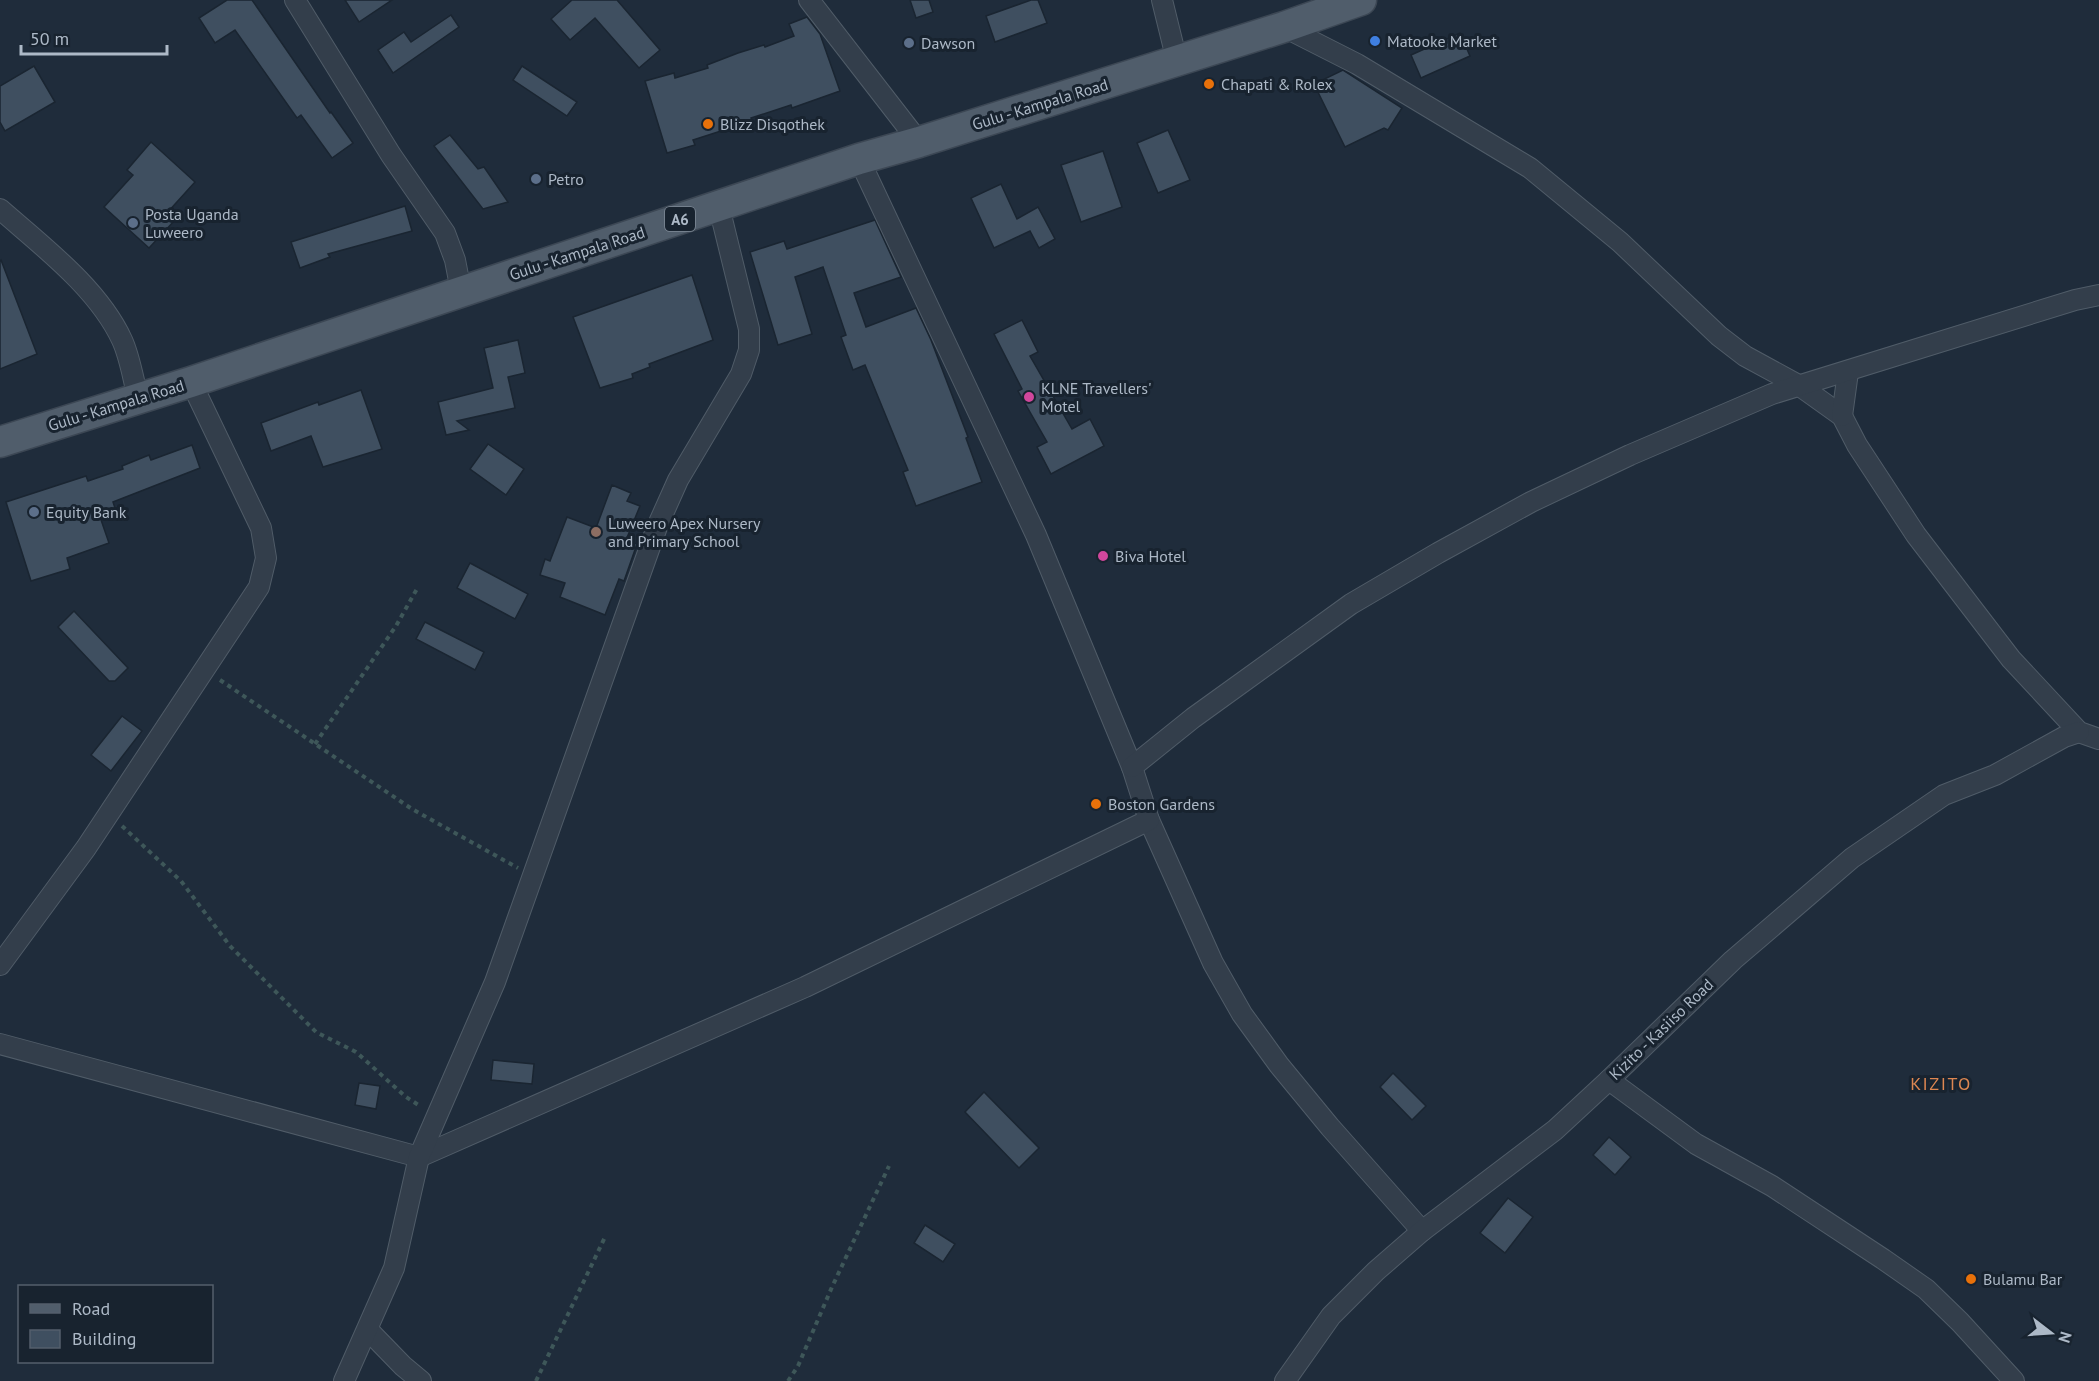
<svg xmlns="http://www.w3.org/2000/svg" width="2099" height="1381" font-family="'PT Sans',sans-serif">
<rect width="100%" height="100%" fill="#1f2c3b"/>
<!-- building -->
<g fill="#3f4f60" stroke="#1a2531" stroke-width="1.5">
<path d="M227,0H252L330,113L331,112L353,143L332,158L301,115L297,118L235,30L215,43L199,18Z"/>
<path d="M345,0H392L359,22Z"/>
<path d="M572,0H617L660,50L639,68L595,18L570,40L551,19Z"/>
<path d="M910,0H929L933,12L916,18Z"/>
<path d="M1031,0H1038L1047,23L995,42L986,16Z"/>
<path d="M451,15L459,27L393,73L378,50L404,32L411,42Z"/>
<path d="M807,17L820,34L840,91L792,108L791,105L751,118L752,121L693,140L695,145L667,153L645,81L674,73L675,78L708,68L707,65L738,53L764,45L765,47L794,36L789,24Z"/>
<path d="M1460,33L1470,56L1421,78L1411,55Z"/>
<path d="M34,66L55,102L5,131L0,122V86Z"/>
<path d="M522,66L577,102L567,116L513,80Z"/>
<path d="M1343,70L1402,108L1388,130L1384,128L1345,147L1314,84Z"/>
<path d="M1168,130L1190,180L1158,193L1137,143Z"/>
<path d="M450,135L478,169L484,167L508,202L483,209L434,146Z"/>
<path d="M151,142L195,182L167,213L175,220L149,248L104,207L133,175L127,170Z"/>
<path d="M1103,151L1122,207L1081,222L1061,165Z"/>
<path d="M1001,184L1017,219L1038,207L1055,239L1039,248L1030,231L994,248L971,198Z"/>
<path d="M405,206L412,231L328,254L330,257L300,268L291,242Z"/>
<path d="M875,220L901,277L854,293L866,327L916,308L931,340L968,437L966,438L982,482L916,506L903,472L908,470L865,365L853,370L841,337L846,335L823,267L795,277L812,334L778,345L750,252L784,241L787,249Z"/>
<path d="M1,260L37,354L0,369V261Z"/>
<path d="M692,275L713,340L649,364L650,367L632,374L633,378L600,388L573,317Z"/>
<path d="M1022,320L1038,352L1030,356L1072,429L1090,419L1104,446L1051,474L1037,447L1047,442L1018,391L1022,389L994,334Z"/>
<path d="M518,340L525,373L508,377L515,408L457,421L469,430L446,435L438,402L493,388L484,348Z"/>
<path d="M361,390L382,449L323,467L311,436L271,451L261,423L318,402L319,405Z"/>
<path d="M488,444L524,469L506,495L470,469Z"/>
<path d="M192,445L200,468L113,502L115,508L99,514L109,543L67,558L70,569L31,581L6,502L86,476L88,481L123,469L122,466L149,455L151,460Z"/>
<path d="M612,485L631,493L627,501L640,506L626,540L637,544L624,581L619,579L605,615L560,597L565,583L540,575L545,559L550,561L567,517L596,528Z"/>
<path d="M470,563L528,594L515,619L457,588Z"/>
<path d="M74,611L128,668L115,681H109L58,627Z"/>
<path d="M425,622L484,652L475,670L416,639Z"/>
<path d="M122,716L142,731L111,771L91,755Z"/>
<path d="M493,1060L534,1064L532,1084L491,1080Z"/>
<path d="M1393,1073L1426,1106L1412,1120L1380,1087Z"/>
<path d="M359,1083L380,1086L376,1109L355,1105Z"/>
<path d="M984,1092L1039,1148L1019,1168L965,1112Z"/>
<path d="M1609,1137L1631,1157L1615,1175L1593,1155Z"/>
<path d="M1508,1198L1533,1217L1505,1253L1480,1233Z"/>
<path d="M925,1225L955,1244L943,1262L914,1243Z"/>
</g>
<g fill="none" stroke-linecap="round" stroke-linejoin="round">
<defs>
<g id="street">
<path d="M295,0L391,155L445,233L455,260L461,291"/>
<path d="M809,0L919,142"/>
<path d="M1162,0L1177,61"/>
<path d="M1284,27L1357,64L1530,168L1620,242L1719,336L1745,356L1800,386L1842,416L1857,445L1916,535L2011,659L2079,732L2099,739"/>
<path d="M859,159L1036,535L1132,767L1149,820L1213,963L1242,1014L1279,1065L1330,1127L1422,1231"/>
<path d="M0,209C42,246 98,288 122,340C130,357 133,379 138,397"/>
<path d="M1842,416L1848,372"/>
<path d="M1132,767L1193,718L1351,604L1438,553L1531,502L1630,455L1772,394L2075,300L2099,295"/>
<path d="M0,965L86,848L259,587L266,558L261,528L191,382"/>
<path d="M0,1044L419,1157L805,987L1149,820"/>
<path d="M1609,1080L1696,1144L1772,1186L1883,1259L1926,1289L1960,1322L2014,1381"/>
<path d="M368,1330L403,1366L421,1381"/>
<path d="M344,1381L394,1268L419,1157L495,982L657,527L678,480L741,374L749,350V329L719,207"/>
<path d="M1285,1381L1331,1316L1376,1271L1422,1231L1555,1130L1609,1080L1733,960L1852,858L1944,795L1995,775L2064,737L2079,732"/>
</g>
<path id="primary" d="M0,442L191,382L859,159L919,142L1284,27L1361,0"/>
</defs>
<!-- street casing -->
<use href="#street" stroke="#505c68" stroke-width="22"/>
<!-- primary casing -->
<use href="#primary" stroke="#3c4754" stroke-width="33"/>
<!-- path -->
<g stroke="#3e5759" stroke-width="4" stroke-dasharray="4.5 4.5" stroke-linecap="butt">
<path d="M220,680L412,809L518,868"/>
<path d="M315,744L396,626L418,587"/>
<path d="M122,826L181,881L230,946L316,1032L356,1052L406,1097L420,1106"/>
<path d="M536,1381L606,1235"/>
<path d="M788,1381L798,1366L832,1287L889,1166"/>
</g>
<!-- street -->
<use href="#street" stroke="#333e4b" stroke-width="20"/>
<!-- primary -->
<use href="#primary" stroke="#505d6b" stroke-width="30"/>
</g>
<!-- markers -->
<circle fill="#3f7fe0" stroke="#18232f" stroke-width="2" cx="1375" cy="41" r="6"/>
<g fill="#5c6f8a" stroke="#18232f" stroke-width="2">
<circle cx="909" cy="43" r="6"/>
<circle cx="536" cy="179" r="6"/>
<circle cx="133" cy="223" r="6"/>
<circle cx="34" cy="512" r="6"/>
</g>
<g fill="#e8710a" stroke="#18232f" stroke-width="2">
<circle cx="1209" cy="84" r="6"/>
<circle cx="708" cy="124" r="6"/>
<circle cx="1096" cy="804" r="6"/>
<circle cx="1971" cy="1279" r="6"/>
</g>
<g fill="#d1479c" stroke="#18232f" stroke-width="2">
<circle cx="1029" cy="397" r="6"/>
<circle cx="1103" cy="556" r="6"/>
</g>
<circle fill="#8d6e63" stroke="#18232f" stroke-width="2" cx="596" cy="532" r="6"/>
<g text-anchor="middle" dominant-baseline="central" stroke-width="6" stroke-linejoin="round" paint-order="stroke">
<!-- shield labels -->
<rect fill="#18232f" stroke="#808c99" stroke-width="1.5" x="665" y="207" width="30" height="24" rx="4.5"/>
<g font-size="15" font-weight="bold" fill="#adb9c7">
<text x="680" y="219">A6</text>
</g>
<!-- poi labels -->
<g font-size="16" fill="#adb9c7" stroke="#18232f" text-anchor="start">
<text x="1387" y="41">Matooke Market</text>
<text x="921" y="43">Dawson</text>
<text x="1221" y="84">Chapati &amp; Rolex</text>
<text x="720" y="124">Blizz Disqothek</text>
<text x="548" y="179">Petro</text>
<text x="145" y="214">Posta Uganda<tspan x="145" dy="18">Luweero</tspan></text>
<text x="1041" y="388">KLNE Travellers'<tspan x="1041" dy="18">Motel</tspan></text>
<text x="46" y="512">Equity Bank</text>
<text x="608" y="523">Luweero Apex Nursery<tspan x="608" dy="18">and Primary School</tspan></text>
<text x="1115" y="556">Biva Hotel</text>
<text x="1108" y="804">Boston Gardens</text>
<text x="1983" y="1279">Bulamu Bar</text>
</g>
<!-- street labels -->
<g font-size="16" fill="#adb9c7" stroke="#18232f">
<text transform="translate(1040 104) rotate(-17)">Gulu - Kampala Road</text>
<text transform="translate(577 253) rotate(-18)">Gulu - Kampala Road</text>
<text transform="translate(116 405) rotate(-17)">Gulu - Kampala Road</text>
<text transform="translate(1661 1029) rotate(-44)">Kizito - Kasiiso Road</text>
</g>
<!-- neighbourhood labels -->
<g font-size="18" letter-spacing="1.5" fill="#de8752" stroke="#18232f">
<text x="1941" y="1083">KIZITO</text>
</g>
</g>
<!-- legend -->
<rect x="18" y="1285" width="195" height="78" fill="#18232f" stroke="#545f6c" stroke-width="1.5"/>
<rect x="30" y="1304" width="30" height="9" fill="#505d6b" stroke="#545f6c" stroke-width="1.5"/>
<text x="72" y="1315" font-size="18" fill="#adb9c7">Road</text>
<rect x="30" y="1330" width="30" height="18" fill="#3f4f60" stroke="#545f6c" stroke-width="1.5"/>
<text x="72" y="1345" font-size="18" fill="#adb9c7">Building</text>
<!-- north arrow -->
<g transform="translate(2051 1333) rotate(107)" stroke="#18232f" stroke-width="4.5" paint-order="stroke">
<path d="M0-4.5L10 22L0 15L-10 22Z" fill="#adb9c7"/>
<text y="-9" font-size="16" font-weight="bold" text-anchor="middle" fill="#adb9c7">N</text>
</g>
<!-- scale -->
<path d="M21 45v9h146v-9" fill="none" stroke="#adb9c7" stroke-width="3"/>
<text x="30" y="45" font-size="18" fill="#adb9c7" stroke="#18232f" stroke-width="4.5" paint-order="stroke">50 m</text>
</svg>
